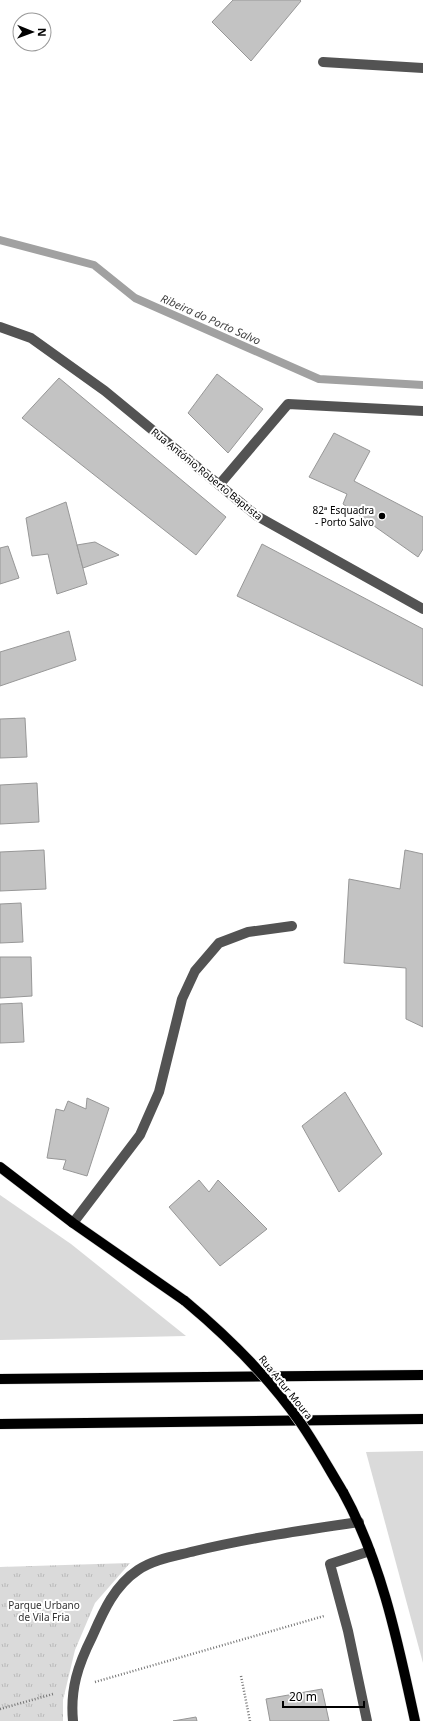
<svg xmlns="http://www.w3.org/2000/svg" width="423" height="1721" font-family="'Noto Sans',sans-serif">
<defs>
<pattern id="park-tufts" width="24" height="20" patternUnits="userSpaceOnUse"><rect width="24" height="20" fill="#dadada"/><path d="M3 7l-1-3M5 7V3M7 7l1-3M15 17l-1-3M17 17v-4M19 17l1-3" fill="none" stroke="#b9b9b9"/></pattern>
</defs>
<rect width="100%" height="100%" fill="#fff"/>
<!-- green -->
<g fill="#dadada">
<path d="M0,1195L71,1244L186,1336L0,1340Z"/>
<path d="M423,1451V1663L366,1452Z"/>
</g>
<!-- park -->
<path fill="url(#park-tufts)" d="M130,1563L95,1603L75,1650L63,1700V1721H0V1567Z"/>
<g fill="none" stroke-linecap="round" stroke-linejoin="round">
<!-- stream -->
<path stroke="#a1a1a1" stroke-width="8" d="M0,240L94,265L135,298L319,379L423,385"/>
</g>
<!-- building -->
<g fill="#c3c3c3" stroke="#979797">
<path d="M233,0H300L301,1L251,61L212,22Z"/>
<path d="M217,374L263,409L228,453L188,413Z"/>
<path d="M59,378L226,517L196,555L22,418Z"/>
<path d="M334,433L370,451L354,481L423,517V549L418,557L343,504L347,494L309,477Z"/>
<path d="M66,502L87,584L57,594L48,554L32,556L26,518Z"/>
<path d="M95,542L119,555L83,568L77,545Z"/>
<path d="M262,544L423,629V686L237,596Z"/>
<path d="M8,546L19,578L0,584V548Z"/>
<path d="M69,631L76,660L0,686V652Z"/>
<path d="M25,718L27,757L0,758V719Z"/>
<path d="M37,783L39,822L0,824V785Z"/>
<path d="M44,850L46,889L0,891V852Z"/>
<path d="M405,850L423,854V1027L406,1019V968L344,963L349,879L400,889Z"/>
<path d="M21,903L23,942L0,943V904Z"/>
<path d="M0,957H31L32,996L0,998Z"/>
<path d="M22,1003L24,1042L0,1043V1004Z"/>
<path d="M345,1092L382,1154L339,1192L302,1126Z"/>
<path d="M87,1098L109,1108L87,1176L63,1169L66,1160L47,1158L56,1109L64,1111L68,1101L86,1109Z"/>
<path d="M199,1180L209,1192L218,1180L267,1229L220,1266L169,1207Z"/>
<path d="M322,1689L329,1721H270L266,1699Z"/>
<path d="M196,1717L197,1721H173Z"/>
</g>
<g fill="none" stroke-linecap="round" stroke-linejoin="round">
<defs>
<g id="major">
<path d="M0,1167L73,1223L185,1301"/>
<path d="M0,1379L423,1375"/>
<path d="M0,1424L423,1419"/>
<path d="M343,1492C382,1563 398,1643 415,1721"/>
</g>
</defs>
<!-- major casing -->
<use href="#major" stroke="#dbdbdb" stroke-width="11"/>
<!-- path -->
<g stroke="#757575" stroke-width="2.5" stroke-dasharray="1 2" stroke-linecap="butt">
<path d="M241,1676L250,1721"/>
<path d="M95,1682L324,1616"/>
<path d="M0,1709L53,1694"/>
</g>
<!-- minor -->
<g stroke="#535353" stroke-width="10">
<path d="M323,62L423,68"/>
<path d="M0,327L31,338L105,391L257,516L423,609"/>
<path d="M219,485L288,404L423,411"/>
<path d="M73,1223L140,1135L159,1092L182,999L195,971L219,943L248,932L292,926"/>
<path d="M73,1721C70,1689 78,1665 92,1637C103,1612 114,1586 138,1570C154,1559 176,1556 195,1551C249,1538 304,1530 359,1522"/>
<path d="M367,1721L348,1631L330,1564L370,1551"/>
</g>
<!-- major -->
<use href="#major" stroke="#000" stroke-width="10"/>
<defs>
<path id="major-bridge" d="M185,1301C228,1337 268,1376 300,1422C316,1445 329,1469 343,1492"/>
</defs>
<!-- major-bridge casing -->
<use href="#major-bridge" stroke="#dbdbdb" stroke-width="11" stroke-linecap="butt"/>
<!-- major-bridge -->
<use href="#major-bridge" stroke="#000" stroke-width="10"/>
</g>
<!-- markers -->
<circle fill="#000" stroke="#fff" stroke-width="1.5" cx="382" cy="516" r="4"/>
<g text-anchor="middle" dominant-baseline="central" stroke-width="4" stroke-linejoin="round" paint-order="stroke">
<!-- street labels -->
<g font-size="10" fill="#000" stroke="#fff">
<text transform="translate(207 474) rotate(39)">Rua António Roberto Baptista</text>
<text transform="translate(286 1387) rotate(51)">Rua Artur Moura</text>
</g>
<!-- poi labels -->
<g font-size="10" fill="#000" stroke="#fff" text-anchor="end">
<text x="374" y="510">82ª Esquadra<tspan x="374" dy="12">- Porto Salvo</tspan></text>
</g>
<!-- park labels -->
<g font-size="10" fill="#313131" stroke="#fff">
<text x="44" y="1605">Parque Urbano<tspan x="44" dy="12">de Vila Fria</tspan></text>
</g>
<!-- water labels -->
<g font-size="11" font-style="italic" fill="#424242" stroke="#fff">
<text transform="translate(211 319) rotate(24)">Ribeira do Porto Salvo</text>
</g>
</g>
<!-- north arrow -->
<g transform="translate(32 32) rotate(91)"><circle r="19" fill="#ffffff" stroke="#999999"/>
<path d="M0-3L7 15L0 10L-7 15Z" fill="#000000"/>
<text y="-6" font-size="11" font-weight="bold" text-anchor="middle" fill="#000000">N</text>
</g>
<!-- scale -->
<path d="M283 1701v6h81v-6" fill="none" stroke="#000000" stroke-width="2"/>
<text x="289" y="1701" font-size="12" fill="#000000" stroke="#ffffff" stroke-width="3" paint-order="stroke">20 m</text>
</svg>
